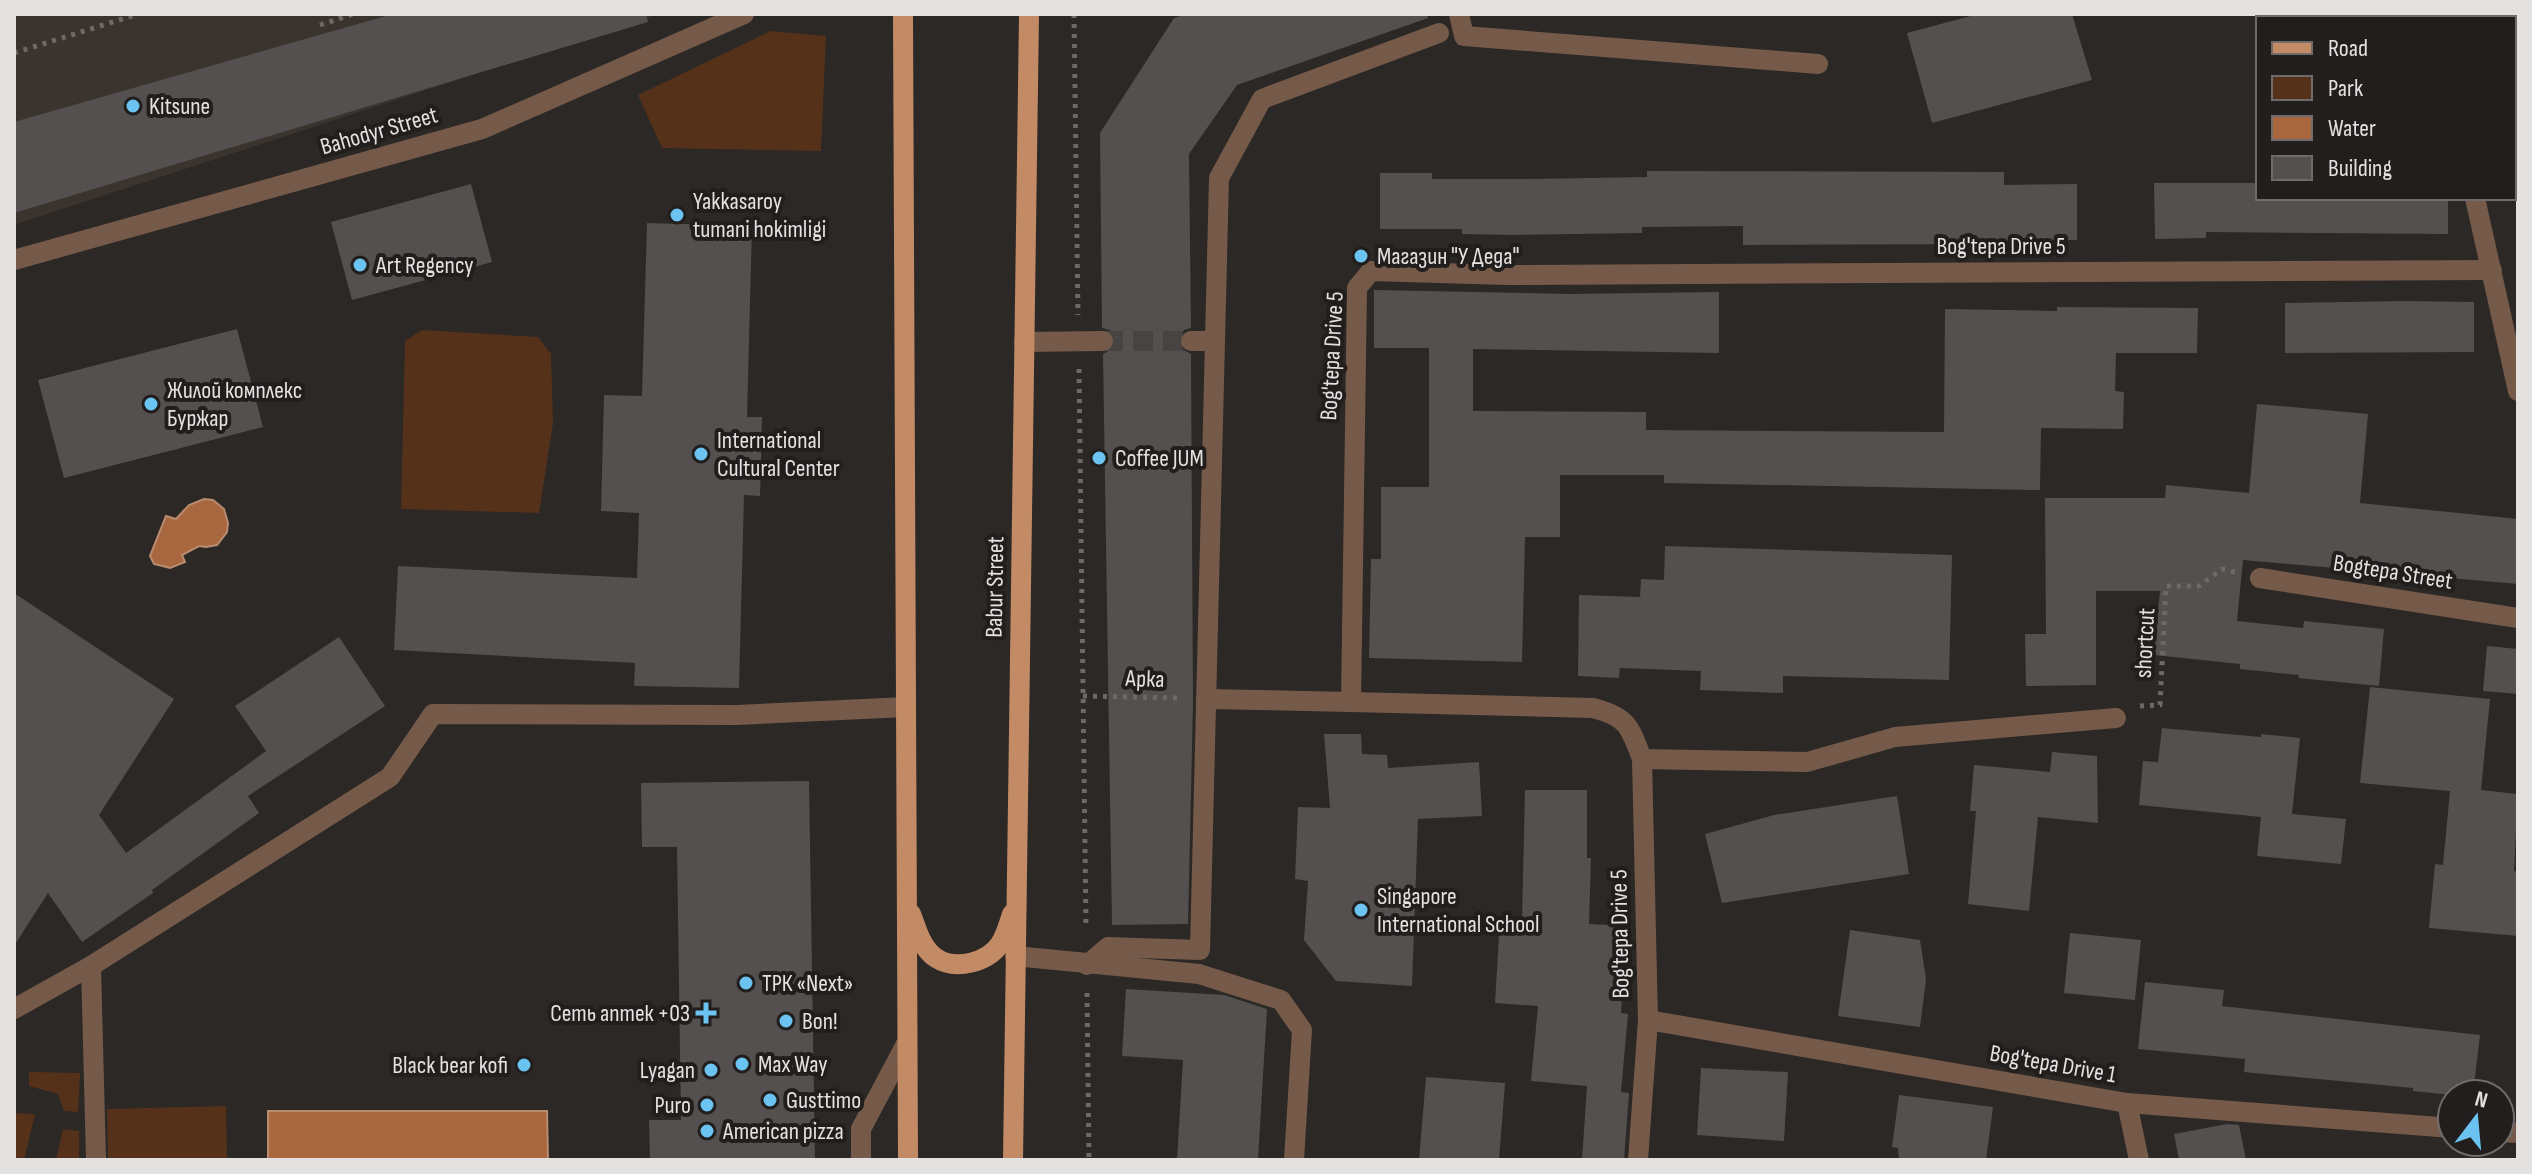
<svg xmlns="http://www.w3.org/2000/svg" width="2532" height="1174" font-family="'Sofia Sans Condensed',sans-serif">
<rect width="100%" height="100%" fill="#2b2826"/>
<!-- built -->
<path fill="#3a332e" d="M14,14H659L14,225Z"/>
<!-- green -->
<g fill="#55311a">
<path d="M771,31L826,36L821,151L662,148L638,95Z"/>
<path d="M422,330L538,337L551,354L553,423L539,513L401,509L405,341Z"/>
<path d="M29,1072L80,1073L78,1112L64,1111L58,1094L29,1086Z"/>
<path d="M226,1106L227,1160H108L107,1109Z"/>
<path d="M14,1113L35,1114L24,1160H14Z"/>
<path d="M63,1129L79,1131V1160H56Z"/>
</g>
<!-- water -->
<g fill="#a8673e" stroke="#ba8c6f" stroke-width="2">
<path d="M204,499L213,500L224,509L228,523L227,532L217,545L206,547L199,546L182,555L185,562L170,568L154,564L150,556L166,516L176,519L189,505Z"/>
<path d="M268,1111H547L548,1160H268Z"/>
</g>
<!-- building -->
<g fill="#53504f">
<path d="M393,14H646L648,22L14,213V122Z"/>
<path d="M1187,14H1427L1428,18L1237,85L1189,154L1191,328L1184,330L1178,340L1180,348L1191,354L1193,703L1188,924L1112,925L1103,354L1114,348L1116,340L1110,330L1102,328L1100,133L1174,18Z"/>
<path d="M1978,14H2072L2092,80L1932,123L1907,33Z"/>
<path d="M1647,171L2004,172V185L2077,184V240L2004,241V244L1743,245V226L1642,227V233L1514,235L1462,234V229H1380V173H1432V179H1530L1647,177Z"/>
<path d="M2154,183H2258V198H2448V234L2206,232V238L2155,239Z"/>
<path d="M471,184L492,262L352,300L331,222Z"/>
<path d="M647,223L752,226L747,417H762L760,496L744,495L739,688L634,686L635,663L394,650L398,566L637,578L639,513L601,511L604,395L642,396Z"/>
<path d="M1374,290L1569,294L1719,292V353L1473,349V411L1646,412V430L1944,432L1945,309L2057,311V307L2198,308L2197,353H2116L2115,391L2124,392L2123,429L2041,428L2040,490L1664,483V475H1560V537H1525L1522,662L1369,658L1371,559H1381V487H1429V348H1374Z"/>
<path d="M2405,301L2474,302V352L2285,353V303Z"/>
<path d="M237,329L263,427L64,478L38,380Z"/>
<path d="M2257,404L2368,414L2360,503L2518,519V584L2243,560L2237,621L2303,628L2304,621L2384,629L2379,686L2298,678L2299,675L2240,669V664L2154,655L2160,591H2096V685L2026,686L2025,634H2046L2045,498H2165L2166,485L2249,493Z"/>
<path d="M1665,546L1952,555L1949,680L1783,676V693L1700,690L1701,671L1620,668L1619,678L1578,676L1579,595L1640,597L1641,579L1664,580Z"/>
<path d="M14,593L174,699L99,815L126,853L266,751L235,706L339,637L385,706L248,796L259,813L152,890L153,893L82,942L48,893L14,946Z"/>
<path d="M2487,646L2518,649V694L2483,691Z"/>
<path d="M2370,687L2490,699L2481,790L2518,794L2514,871L2518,872V936L2429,928L2435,864L2443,865L2450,791L2360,783Z"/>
<path d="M2162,728L2261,737V734L2300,738L2292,814L2346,819L2341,864L2257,856L2261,817L2139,805L2143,761L2158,762Z"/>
<path d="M1324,734H1361L1362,754L1387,755L1388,768L1479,762L1482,816L1418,819L1412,986L1336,981L1304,940L1308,881L1295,879L1298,807L1330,808Z"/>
<path d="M2052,752L2097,756L2098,823L2038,817L2029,911L1968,904L1976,811H1970L1974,765L2050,772Z"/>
<path d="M809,781L815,1160H650L649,1120H681L677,847H642L641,783Z"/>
<path d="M1525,790H1587V858H1591L1589,924L1626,926L1621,1013L1628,1014L1621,1092L1629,1093L1624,1160H1582L1587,1086L1531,1081L1538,1006L1495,1003L1500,918L1522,919Z"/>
<path d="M1897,796L1909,874L1722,903L1705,834L1774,815Z"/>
<path d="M1850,930L1920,940L1926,979L1920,1027L1838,1016Z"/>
<path d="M2070,933L2141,940L2135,1000L2064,993Z"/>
<path d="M2145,982L2224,990L2222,1006L2480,1035L2473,1094H2441L2413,1091V1088L2244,1072L2245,1059L2138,1049Z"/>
<path d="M1126,989L1224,995L1267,1009L1258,1160H1177L1183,1060L1122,1056Z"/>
<path d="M1701,1068L1788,1072L1784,1141L1697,1135Z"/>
<path d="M1426,1077L1505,1083L1499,1160H1419Z"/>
<path d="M1899,1095L1993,1107L1986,1160H1899L1898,1148L1892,1147Z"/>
<path d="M2227,1124L2239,1125L2246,1160H2179L2174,1134Z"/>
</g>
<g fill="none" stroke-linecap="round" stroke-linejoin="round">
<!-- minor-tunnel -->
<path stroke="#474442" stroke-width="20" stroke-dasharray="20 10" stroke-linecap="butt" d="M1103,341H1191"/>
<!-- path -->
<g stroke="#6c6a68" stroke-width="5" stroke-dasharray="4 6" stroke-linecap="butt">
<path d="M1074,14L1078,315"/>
<path d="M320,25L353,14"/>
<path d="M14,53L138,14"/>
<path d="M1079,369L1086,927"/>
<path d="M1083,696L1181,698"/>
<path d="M2140,706L2160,705L2166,586H2199L2222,569L2235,572"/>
<path d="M1087,993L1089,1160"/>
</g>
<!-- minor -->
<g stroke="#765a49" stroke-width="20">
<path d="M1459,14L1464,36L1818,64"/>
<path d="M2434,14L2435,18"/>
<path d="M2514,170L2518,169"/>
<path d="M2475,198L2518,391"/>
<path d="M14,260L482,129L744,14"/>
<path d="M1191,341H1214"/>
<path d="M1024,342L1103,341"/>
<path d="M2260,578L2518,618"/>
<path d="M1206,699L1351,702"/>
<path d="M1642,759L1807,762L1895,737L2116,718"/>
<path d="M1015,956L1199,974L1281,1000L1302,1030L1294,1160"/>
<path d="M1087,965L1108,947L1200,950L1219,178L1262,99L1439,33"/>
<path d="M91,966L96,1160"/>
<path d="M14,1009L91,966L390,777L433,714L736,715L906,707"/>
<path d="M1648,1020L2127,1103L2452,1128"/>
<path d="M2127,1103L2139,1160"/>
<path d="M2500,1132L2518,1133"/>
<path d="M861,1160V1129L906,1044"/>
<path d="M1638,1160L1648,1020L1642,759C1630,727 1628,717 1593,708L1351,702L1357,288L1371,271L1507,275L2492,270"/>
</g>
<!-- major -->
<g stroke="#c38a66" stroke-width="20">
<path d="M903,14L908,1160"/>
<path d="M911,914C917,929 921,948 936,958C956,971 988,962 1000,944C1006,935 1009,923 1012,914"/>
<path d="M1013,1160L1029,14"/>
</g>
</g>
<!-- markers -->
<g fill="#6ac3f1" stroke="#211e1d" stroke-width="3">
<circle cx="133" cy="106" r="8"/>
<circle cx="677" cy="215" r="8"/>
<circle cx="1361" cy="256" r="8"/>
<circle cx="360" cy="265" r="8"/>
<circle cx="151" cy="404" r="8"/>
<circle cx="701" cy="454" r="8"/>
<circle cx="1099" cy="458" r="8"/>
<circle cx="1361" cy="910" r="8"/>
<circle cx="746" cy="983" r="8"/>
<path d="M702 1001h8v8h8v8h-8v8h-8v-8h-8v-8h8z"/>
<circle cx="786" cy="1021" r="8"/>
<circle cx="742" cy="1064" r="8"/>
<circle cx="524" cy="1065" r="8"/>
<circle cx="711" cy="1070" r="8"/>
<circle cx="770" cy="1100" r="8"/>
<circle cx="707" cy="1105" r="8"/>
<circle cx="707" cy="1131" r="8"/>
</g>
<g text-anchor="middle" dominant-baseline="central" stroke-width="8" stroke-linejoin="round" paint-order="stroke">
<!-- poi labels -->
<g font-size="24" fill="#e4e2e1" stroke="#211e1d" text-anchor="start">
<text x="149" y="106">Kitsune</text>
<text x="693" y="201">Yakkasaroy<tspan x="693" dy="28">tumani hokimligi</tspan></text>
<text x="1377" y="256">Магазин "У Деда"</text>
<text x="376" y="265">Art Regency</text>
<text x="167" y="390">Жилой комплекс<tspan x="167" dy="28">Буржар</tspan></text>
<text x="717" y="440">International<tspan x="717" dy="28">Cultural Center</tspan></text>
<text x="1115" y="458">Coffee JUM</text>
<text x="1377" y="896">Singapore<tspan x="1377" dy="28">International School</tspan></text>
<text x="762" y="983">ТРК «Next»</text>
<text x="690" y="1013" text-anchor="end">Сеть аптек +03</text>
<text x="802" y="1021">Bon!</text>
<text x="758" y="1064">Max Way</text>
<text x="508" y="1065" text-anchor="end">Black bear kofi</text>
<text x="695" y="1070" text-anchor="end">Lyagan</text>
<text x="786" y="1100">Gusttimo</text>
<text x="691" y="1105" text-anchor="end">Puro</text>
<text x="723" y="1131">American pizza</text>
</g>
<!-- street labels -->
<g font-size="24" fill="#e4e2e1" stroke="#211e1d">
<text transform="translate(379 131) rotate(-16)">Bahodyr Street</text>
<text x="2001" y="246">Bog'tepa Drive 5</text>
<text transform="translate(1332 356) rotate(-87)">Bog'tepa Drive 5</text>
<text transform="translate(2393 572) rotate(9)">Bogtepa Street</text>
<text transform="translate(995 587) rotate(-89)">Babur Street</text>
<text transform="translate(2145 643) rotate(-87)">shortcut</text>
<text transform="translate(1145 679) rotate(2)">Арка</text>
<text transform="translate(1620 934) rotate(-91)">Bog'tepa Drive 5</text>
<text transform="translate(2053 1064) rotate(10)">Bog'tepa Drive 1</text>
</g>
</g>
<!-- border -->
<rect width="2532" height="1174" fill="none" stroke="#e4e2e1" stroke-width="32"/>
<!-- legend -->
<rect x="2256" y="16" width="260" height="184" fill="#211e1d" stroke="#6f6c6b" stroke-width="2"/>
<rect x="2272" y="42" width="40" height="12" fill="#c38a66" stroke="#6f6c6b" stroke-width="2"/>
<text x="2328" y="56" font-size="24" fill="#e4e2e1">Road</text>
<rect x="2272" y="76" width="40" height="24" fill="#55311a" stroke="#6f6c6b" stroke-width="2"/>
<text x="2328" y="96" font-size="24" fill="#e4e2e1">Park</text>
<rect x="2272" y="116" width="40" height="24" fill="#a8673e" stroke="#6f6c6b" stroke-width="2"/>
<text x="2328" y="136" font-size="24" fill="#e4e2e1">Water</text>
<rect x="2272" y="156" width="40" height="24" fill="#53504f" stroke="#6f6c6b" stroke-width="2"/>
<text x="2328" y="176" font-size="24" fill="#e4e2e1">Building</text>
<!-- north arrow -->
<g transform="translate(2476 1118) rotate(16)"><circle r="38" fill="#211e1d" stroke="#6f6c6b" stroke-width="2"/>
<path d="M0-6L14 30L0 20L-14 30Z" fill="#6ac3f1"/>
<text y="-12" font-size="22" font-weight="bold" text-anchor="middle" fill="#e4e2e1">N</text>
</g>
</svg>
